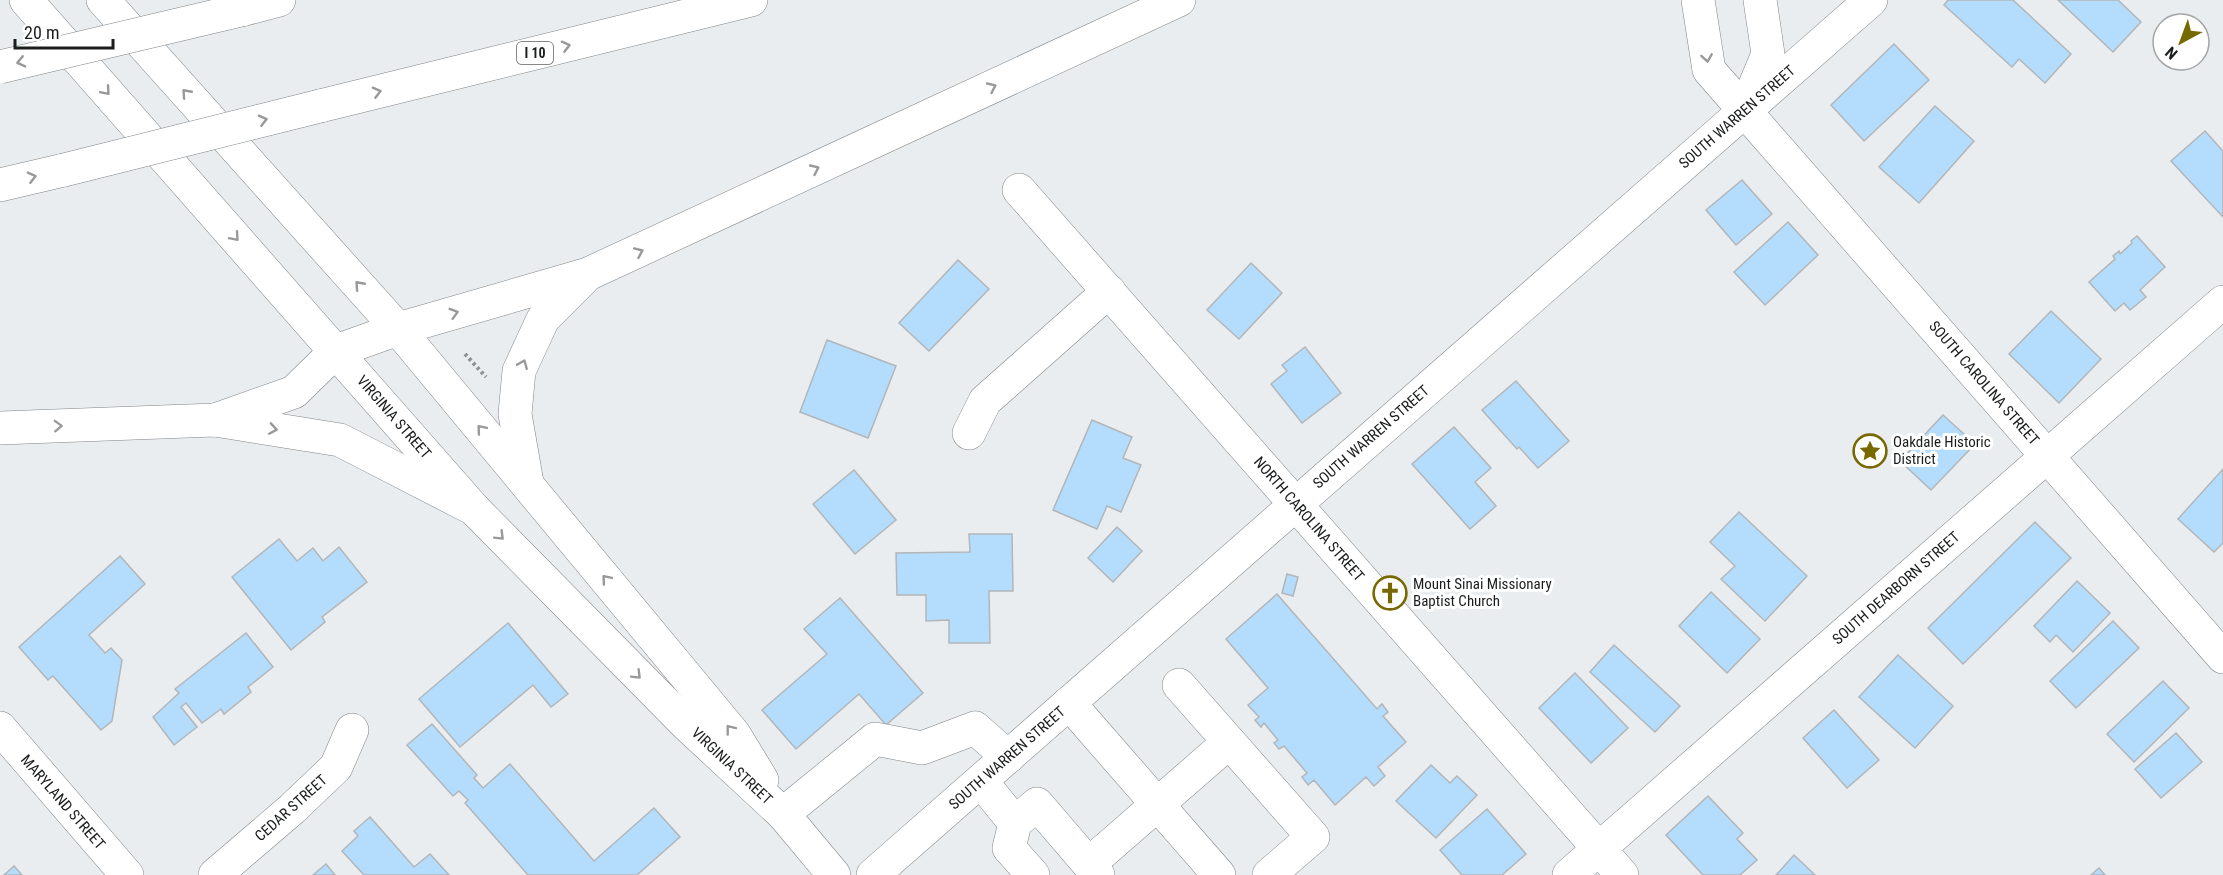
<svg xmlns="http://www.w3.org/2000/svg" width="2223" height="875" font-family="'Roboto Condensed',sans-serif">
<rect width="100%" height="100%" fill="#e9edf0"/>
<!-- building -->
<g fill="#b4dcfd" stroke="#b2b6b9" stroke-width="1.5">
<path d="M1948,0H2013L2071,54L2045,83L2019,59L2012,67L1944,5Z"/>
<path d="M2058,0H2118L2141,22L2113,52Z"/>
<path d="M1894,44L1929,80L1864,141L1831,105Z"/>
<path d="M1935,106L1974,141L1919,203L1879,167Z"/>
<path d="M2205,131L2223,151V217L2171,161Z"/>
<path d="M1742,180L1772,214L1736,245L1706,210Z"/>
<path d="M1788,222L1818,255L1765,305L1734,272Z"/>
<path d="M2137,236L2165,267L2140,290L2146,297L2130,310L2124,303L2115,311L2089,282L2115,259L2113,256L2119,251L2120,254L2132,243L2131,241Z"/>
<path d="M958,260L989,289L929,351L899,323Z"/>
<path d="M1251,263L1282,293L1239,339L1207,310Z"/>
<path d="M2051,311L2101,359L2059,403L2009,354Z"/>
<path d="M827,340L896,366L868,438L800,412Z"/>
<path d="M1305,347L1341,393L1302,423L1271,384L1287,371L1282,365Z"/>
<path d="M1516,381L1569,441L1538,468L1519,447L1517,449L1482,410Z"/>
<path d="M1943,415L1975,444L1931,490L1900,461Z"/>
<path d="M1092,420L1132,437L1123,458L1141,465L1121,512L1107,506L1097,529L1053,510Z"/>
<path d="M1454,427L1491,468L1475,482L1496,506L1470,529L1412,464Z"/>
<path d="M2223,469V543L2214,552L2178,519Z"/>
<path d="M854,470L896,520L855,554L813,504Z"/>
<path d="M1739,512L1807,576L1765,621L1721,579L1735,566L1710,542Z"/>
<path d="M2035,522L2071,558L1963,664L1928,628Z"/>
<path d="M1117,527L1142,551L1113,582L1088,558Z"/>
<path d="M969,534H1012L1013,591H989L990,643H949V620L926,621V595H897L896,553L970,552Z"/>
<path d="M279,539L297,561L313,548L323,561L339,547L367,582L322,617L325,622L291,650L232,577Z"/>
<path d="M120,556L145,584L89,635L105,653L111,648L122,660L112,721L101,730L53,676L48,680L19,647Z"/>
<path d="M1287,574L1298,577L1293,596L1282,593Z"/>
<path d="M2077,581L2110,613L2073,652L2056,635L2050,642L2034,626Z"/>
<path d="M1711,592L1760,639L1727,673L1679,626Z"/>
<path d="M1277,594L1377,709L1382,704L1388,712L1383,716L1406,742L1378,767L1385,776L1374,786L1366,777L1335,805L1314,780L1308,785L1302,777L1307,773L1284,746L1279,749L1274,743L1278,740L1264,723L1261,727L1255,720L1259,717L1248,705L1268,688L1226,639Z"/>
<path d="M840,598L923,693L886,725L859,694L796,749L762,710L827,654L804,629Z"/>
<path d="M2113,621L2139,648L2076,708L2050,681Z"/>
<path d="M508,623L568,694L551,707L533,685L460,747L419,699Z"/>
<path d="M246,633L273,667L248,687L251,692L224,714L221,709L202,723L186,703L181,707L197,727L174,745L153,717L179,693L175,689Z"/>
<path d="M1614,645L1680,706L1655,732L1590,672Z"/>
<path d="M1898,655L1953,706L1915,748L1859,697Z"/>
<path d="M1575,673L1628,728L1591,763L1539,708Z"/>
<path d="M2163,681L2189,708L2134,762L2107,734Z"/>
<path d="M1834,710L1879,760L1847,788L1803,738Z"/>
<path d="M432,724L477,775L474,778L483,788L510,764L594,861L654,808L680,837L637,875H528L465,803L468,800L459,791L453,796L407,745Z"/>
<path d="M2176,733L2202,762L2161,798L2135,769Z"/>
<path d="M1431,765L1450,783L1457,776L1477,795L1436,838L1396,801Z"/>
<path d="M1708,796L1743,833L1737,839L1757,860L1740,875H1703L1666,835Z"/>
<path d="M1487,809L1526,854L1502,875H1462L1440,850Z"/>
<path d="M370,817L414,867L430,854L449,875H364L342,851L358,836L354,831Z"/>
<path d="M1794,855L1815,875H1776Z"/>
<path d="M326,864L335,875H313Z"/>
<path d="M14,866L22,875H4Z"/>
<path d="M2099,868L2105,875H2091Z"/>
</g>
<g fill="none" stroke-linecap="round" stroke-linejoin="round">
<defs>
<g id="minor">
<path d="M26,0L474,509L686,724L783,814L834,875"/>
<path d="M103,0L398,329L734,734L762,780"/>
<path d="M1698,0L1709,70L2223,657"/>
<path d="M1748,102L1768,54L1760,0"/>
<path d="M1019,190L1622,875"/>
<path d="M969,433L985,401L1109,291"/>
<path d="M1179,685L1313,837L1269,875"/>
<path d="M1069,703L1219,875"/>
<path d="M0,728L127,875"/>
<path d="M981,781L1015,823"/>
<path d="M783,814L875,739L922,748L975,728L1008,757"/>
<path d="M1089,864L1229,742"/>
<path d="M215,875L292,809L336,767L352,730"/>
<path d="M873,875L1871,0"/>
<path d="M1033,875L1009,848L1015,823L1037,804L1098,875"/>
<path d="M1569,875L2223,302"/>
</g>
<g id="highway">
<path d="M241,10L279,0"/>
<path d="M320,106L751,0"/>
<path d="M0,185L64,170"/>
<path d="M215,420L294,392L336,351L398,329L588,274L1179,0"/>
<path d="M0,428L215,420L340,440L474,509"/>
<path d="M527,483L515,414L519,371L543,319L584,278"/>
</g>
</defs>
<!-- minor casing -->
<use href="#minor" stroke="#818588" stroke-width="34"/>
<!-- highway casing -->
<use href="#highway" stroke="#818588" stroke-width="34"/>
<!-- path -->
<path stroke="#8f9294" stroke-width="4" stroke-dasharray="3 3" stroke-linecap="butt" d="M465,354L486,377"/>
<!-- minor -->
<use href="#minor" stroke="#fff" stroke-width="33"/>
<!-- highway -->
<use href="#highway" stroke="#fff" stroke-width="33"/>
<defs>
<g id="highway-bridge">
<path d="M0,67L241,10"/>
<path d="M64,170L320,106"/>
</g>
</defs>
<!-- highway-bridge casing -->
<use href="#highway-bridge" stroke="#818588" stroke-width="34" stroke-linecap="butt"/>
<!-- highway-bridge -->
<use href="#highway-bridge" stroke="#fff" stroke-width="33"/>
</g>
<!-- one-way arrows -->
<defs><path id="oneway-chevron" d="M-2-3.5L2.5 0L-2 3.5" fill="none" stroke-width="1.6" stroke-linecap="round" stroke-linejoin="round" transform="scale(1.5)"/></defs>
<g stroke="#989999">
<use href="#oneway-chevron" transform="translate(566 46) rotate(-14)"/>
<use href="#oneway-chevron" transform="translate(1707 58) rotate(81)"/>
<use href="#oneway-chevron" transform="translate(21 62) rotate(167)"/>
<use href="#oneway-chevron" transform="translate(992 87) rotate(-25)"/>
<use href="#oneway-chevron" transform="translate(106 91) rotate(49)"/>
<use href="#oneway-chevron" transform="translate(377 92) rotate(-14)"/>
<use href="#oneway-chevron" transform="translate(186 93) rotate(-132)"/>
<use href="#oneway-chevron" transform="translate(263 120) rotate(-14)"/>
<use href="#oneway-chevron" transform="translate(815 169) rotate(-25)"/>
<use href="#oneway-chevron" transform="translate(32 177) rotate(-14)"/>
<use href="#oneway-chevron" transform="translate(235 237) rotate(49)"/>
<use href="#oneway-chevron" transform="translate(639 252) rotate(-24)"/>
<use href="#oneway-chevron" transform="translate(359 285) rotate(-132)"/>
<use href="#oneway-chevron" transform="translate(454 313) rotate(-16)"/>
<use href="#oneway-chevron" transform="translate(523 364) rotate(-68)"/>
<use href="#oneway-chevron" transform="translate(58 426) rotate(-2)"/>
<use href="#oneway-chevron" transform="translate(273 429) rotate(9)"/>
<use href="#oneway-chevron" transform="translate(481 429) rotate(-130)"/>
<use href="#oneway-chevron" transform="translate(500 536) rotate(45)"/>
<use href="#oneway-chevron" transform="translate(606 579) rotate(-130)"/>
<use href="#oneway-chevron" transform="translate(637 675) rotate(45)"/>
<use href="#oneway-chevron" transform="translate(730 729) rotate(-128)"/>
</g>
<!-- icons -->
<defs>
<symbol id="sight-ring" viewBox="-11 -11 22 22"><circle r="9.5" fill="#fff" stroke="#786800" stroke-width="1.5"/><path d="M0-6L1.8-2.2L6-1.7L2.9 1.2L3.7 5.4L0 3.3L-3.7 5.4L-2.9 1.2L-6-1.7L-1.8-2.2Z" fill="#786800"/></symbol>
<symbol id="church-ring" viewBox="-11 -11 22 22"><circle r="9.5" fill="#fff" stroke="#786800" stroke-width="1.5"/><path d="M-1.2-6h2.4v3.5h3.3v2.4h-3.3V6h-2.4V-.1h-3.3v-2.4h3.3Z" fill="#786800"/></symbol>
</defs>
<g fill-rule="evenodd">
<use href="#sight-ring" x="1851" y="432" width="38" height="38"/>
<use href="#church-ring" x="1371" y="574" width="38" height="38"/>
</g>
<g text-anchor="middle" dominant-baseline="central" stroke-width="6" stroke-linejoin="round" paint-order="stroke">
<!-- shield labels -->
<rect fill="#fff" stroke="#5f6061" stroke-width="1.5" x="517" y="42" width="36" height="22" rx="4.5"/>
<g font-size="14" font-weight="bold" fill="#1a1c1d">
<text x="535" y="53">I 10</text>
</g>
<!-- street labels -->
<g font-size="15" fill="#1a1c1d" stroke="#fff">
<text transform="translate(1737 117) rotate(-41)">SOUTH WARREN STREET</text>
<text transform="translate(1984 383) rotate(49)">SOUTH CAROLINA STREET</text>
<text transform="translate(394 417) rotate(49)">VIRGINIA STREET</text>
<text transform="translate(1371 437) rotate(-41)">SOUTH WARREN STREET</text>
<text transform="translate(1309 519) rotate(49)">NORTH CAROLINA STREET</text>
<text transform="translate(1896 588) rotate(-41)">SOUTH DEARBORN STREET</text>
<text transform="translate(1007 758) rotate(-41)">SOUTH WARREN STREET</text>
<text transform="translate(732 766) rotate(43)">VIRGINIA STREET</text>
<text transform="translate(63 802) rotate(49)">MARYLAND STREET</text>
<text transform="translate(291 808) rotate(-42)">CEDAR STREET</text>
</g>
<!-- poi labels -->
<g font-size="15" fill="#1a1c1d" stroke="#fff" text-anchor="start">
<text x="1893" y="442">Oakdale Historic<tspan x="1893" dy="17">District</tspan></text>
<text x="1413" y="584">Mount Sinai Missionary<tspan x="1413" dy="17">Baptist Church</tspan></text>
</g>
</g>
<!-- north arrow -->
<g transform="translate(2181 42) rotate(221)"><circle r="28" fill="#ffffff" stroke="#a3a4a5" stroke-width="1.5"/>
<path d="M0-4.5L10 22L0 15L-10 22Z" fill="#786800"/>
<text y="-9" font-size="16" font-weight="bold" text-anchor="middle" fill="#1a1c1d">N</text>
</g>
<!-- scale -->
<path d="M15 39v9h98v-9" fill="none" stroke="#1a1c1d" stroke-width="3"/>
<text x="24" y="39" font-size="18" fill="#1a1c1d" stroke="#ffffff" stroke-width="4.5" paint-order="stroke">20 m</text>
</svg>
